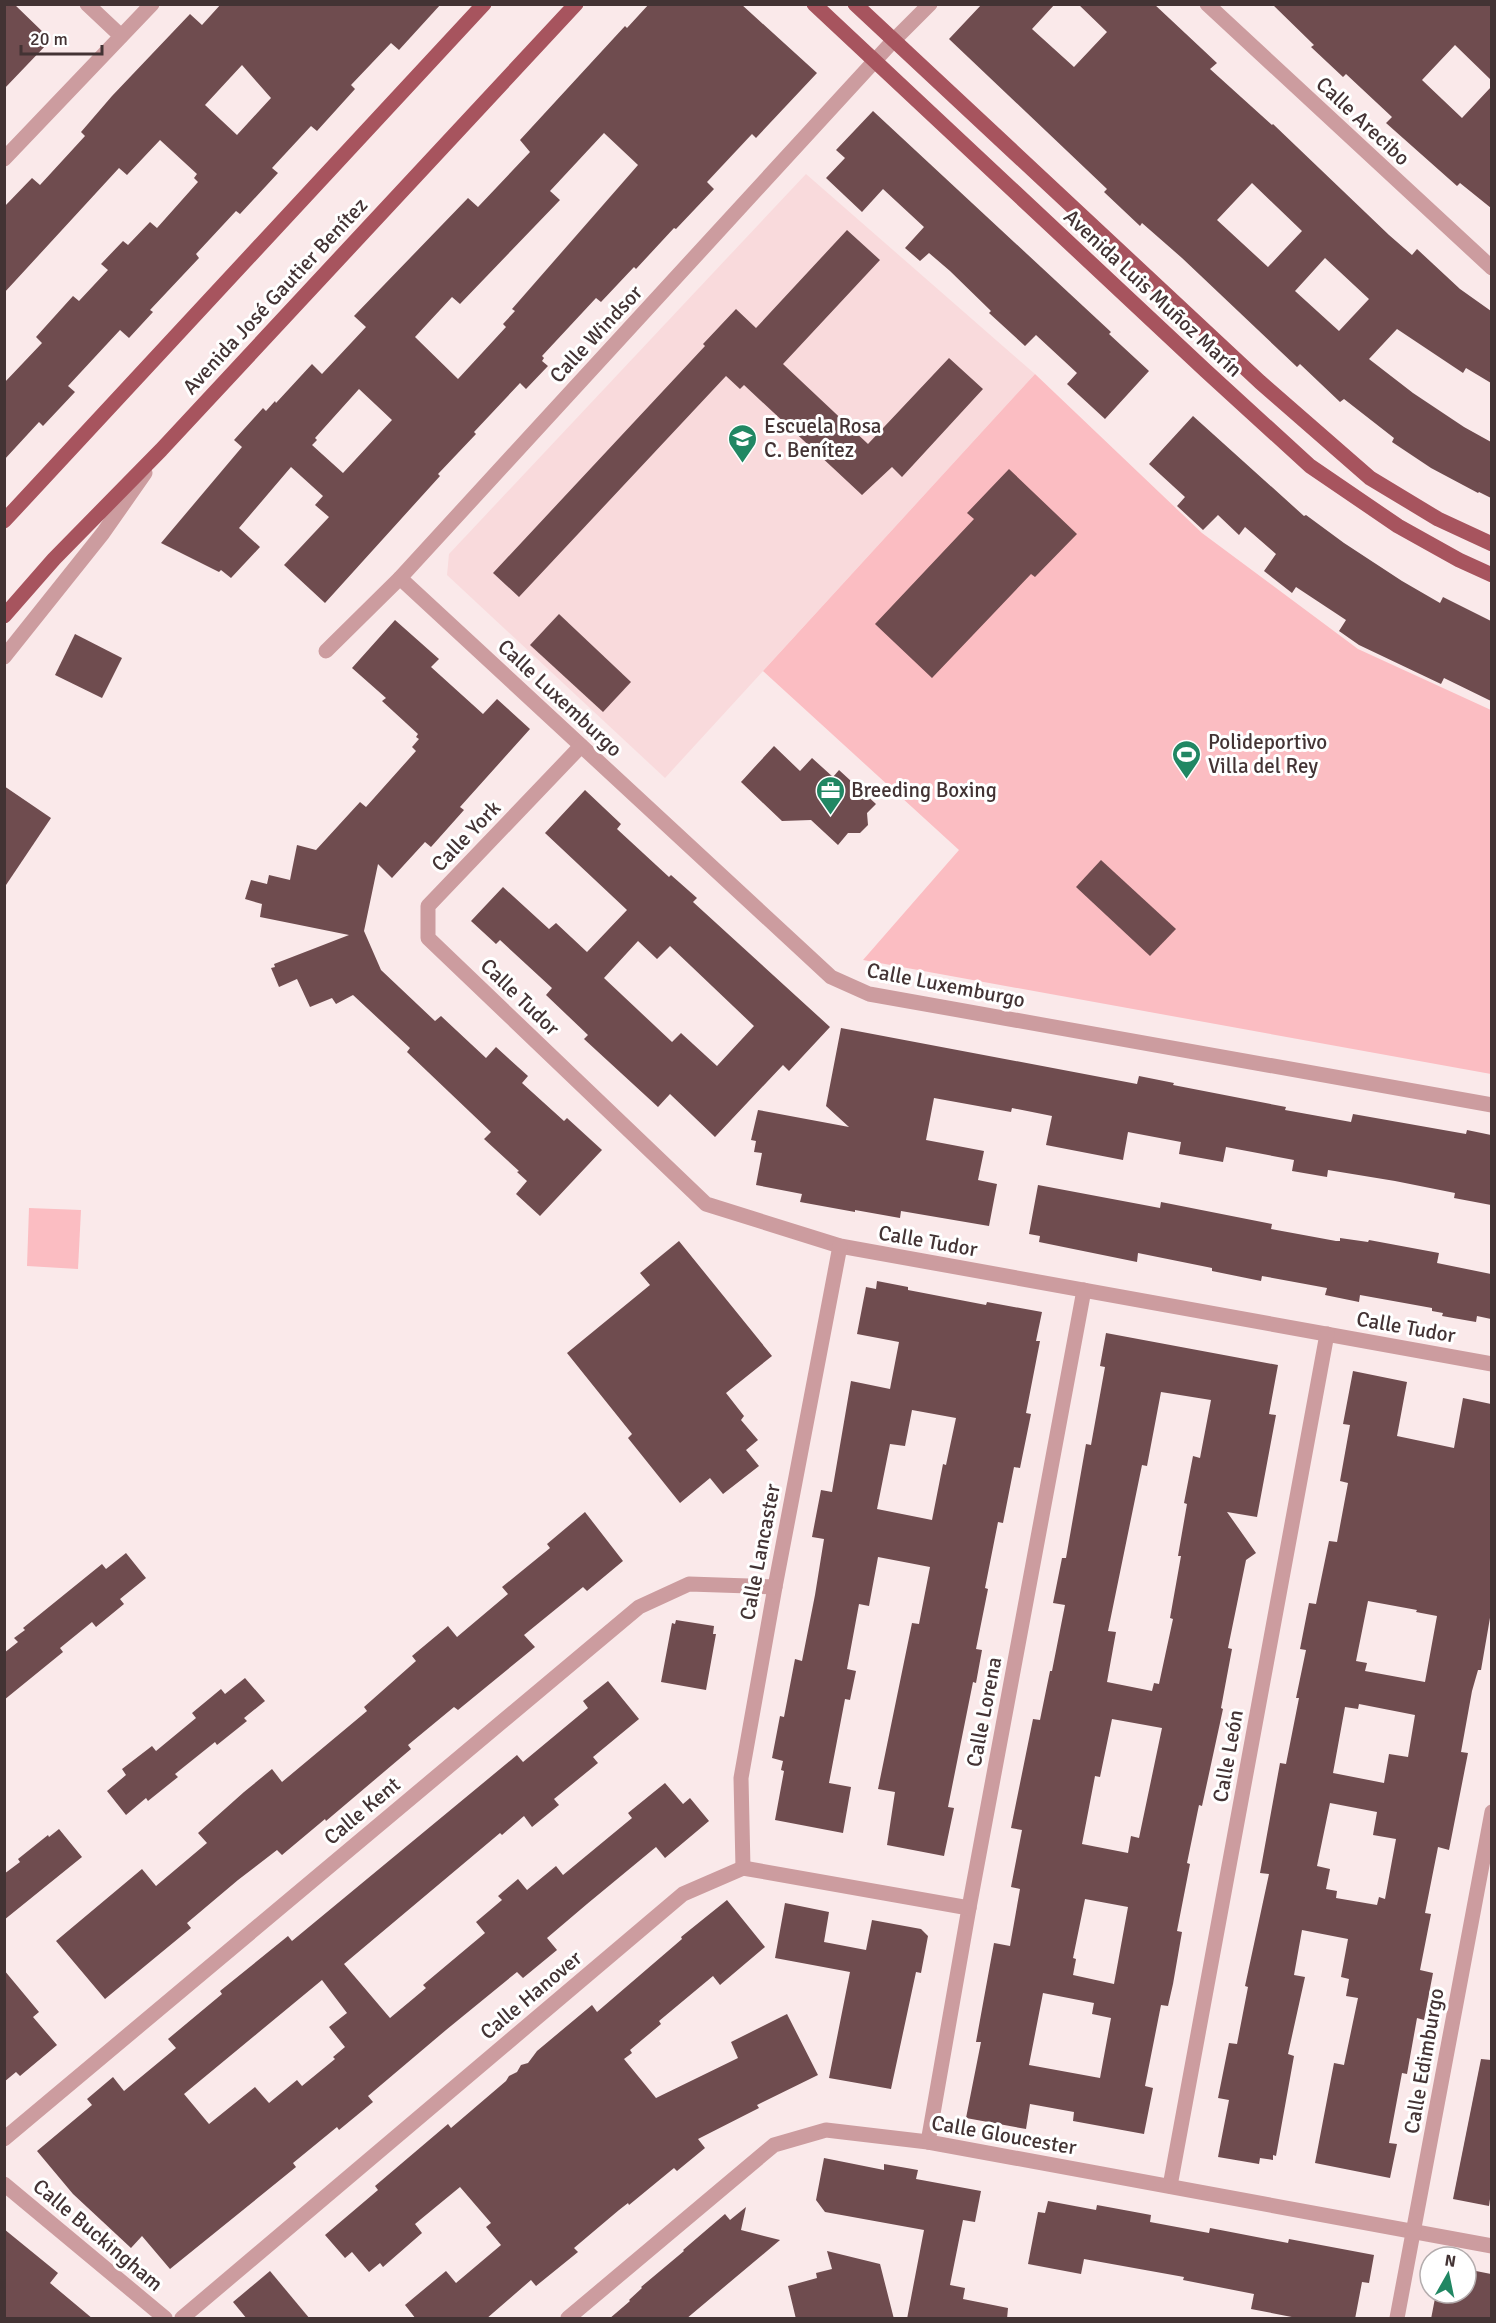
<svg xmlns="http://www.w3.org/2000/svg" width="1496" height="2323" font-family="Signika,sans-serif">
<rect width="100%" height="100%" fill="#fae9ea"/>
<!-- built -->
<path fill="#f9dadc" d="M806,174L1035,374L665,778L447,575L449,554Z"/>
<!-- green -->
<g fill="#fbbdc2">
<path d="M1035,374L1202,533L1358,649L1491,710V1074L863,960L959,850L763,671Z"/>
<path d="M29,1208L81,1210L78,1269L27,1266Z"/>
</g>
<!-- building -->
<g fill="#6f4c4f" fill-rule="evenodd">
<path d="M4,4H14L46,35L43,38L48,43L4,89Z"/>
<path d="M221,4H441L399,50L391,43L351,85L355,89L317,131L311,126L272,168L278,173L240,214L236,211L196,254L199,258L150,310L153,312L129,338L120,330L68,386L75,392L43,426L39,422L4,460V383L42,343L36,337L73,296L79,301L108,270L101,264L123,241L128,245L150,222L157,228L198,182L194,178L197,174L160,140L127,175L119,168L4,293V207L32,178L40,185L85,136L81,132L112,96L190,14L202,25ZM242,65L271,98L237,135L205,105Z"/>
<path d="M649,4H741L817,73L756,138L752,134L707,182L714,189L676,229L674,228L636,269L634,267L601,302L596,298L542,356L544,358L542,361L548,366L526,389L520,383L474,432L476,434L438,474L440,476L325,603L284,565L329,517L315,505L323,496L291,467L239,528L260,547L231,578L221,570L219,572L161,543L242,447L234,440L263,408L266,411L275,401L276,403L312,364L322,374L366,327L354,316L468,198L478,207L530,152L520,140L625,26L627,28ZM604,133L638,165L512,309L515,311L503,324L506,327L458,379L415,337L452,297L460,304L560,200L550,191ZM359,389L392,420L343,473L312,445L317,440L315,438Z"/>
<path d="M982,4H1055L1032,29L1074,67L1107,32L1078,4H1154L1217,63L1210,69L1272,125L1273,124L1389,235L1412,255L1417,249L1460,289L1491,311V383L1466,368L1463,373L1397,329L1369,359L1413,393L1464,427L1491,442V498L1479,492L1478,493L1431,468L1392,442L1394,438L1344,399L1340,402L1300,364L1297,367L1182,258L1142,223L1140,226L1104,192L1107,189L949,39ZM1252,183L1302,231L1268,267L1217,220ZM1325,258L1369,299L1339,331L1295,291Z"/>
<path d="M1272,4H1491V80L1455,45L1422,80L1462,118L1491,87V208L1460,183L1457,186L1386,123L1392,117L1346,74L1343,77L1311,47L1314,45Z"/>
<path d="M873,111L1111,332L1109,334L1149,371L1105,419L1067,384L1077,373L1036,335L1025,346L989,313L991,311L950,271L929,253L920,261L905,248L924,227L883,189L862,212L826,178L845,158L836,150Z"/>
<path d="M847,230L880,260L783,364L868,444L949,358L983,389L902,477L892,467L862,495L744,385L740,389L726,376L519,597L493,573L705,346L703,344L736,309L756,328Z"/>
<path d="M1193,416L1304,516L1306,515L1344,543L1402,581L1440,603L1443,597L1491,621V701L1444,678L1441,684L1359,645L1339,631L1346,620L1296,587L1292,593L1264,571L1276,554L1245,527L1239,535L1218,515L1203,530L1177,506L1185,497L1149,464Z"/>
<path d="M1009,469L1077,534L1035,577L1031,574L932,678L875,624L974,519L967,513Z"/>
<path d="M559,614L631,682L603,712L530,645Z"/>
<path d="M395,620L439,659L431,667L483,714L497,699L530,729L460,807L464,810L431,847L425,842L392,878L378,864L364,931L381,970L435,1021L441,1016L486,1058L496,1047L528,1076L522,1083L564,1121L567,1118L602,1150L540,1216L516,1194L527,1181L517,1172L519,1171L484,1139L491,1132L407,1052L410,1048L353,995L336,1004L332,998L310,1007L297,979L279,987L271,968L275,967L274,964L349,935L260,917L262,904L245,899L251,880L267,884L269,875L290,880L297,845L316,850L360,802L366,807L416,751L412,747L419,739L416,737L418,734L382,701L386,698L352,668Z"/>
<path d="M75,634L122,658L102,698L55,675Z"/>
<path d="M774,746L800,771L812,758L833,777L839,770L876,804L867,813L868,825L860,833H848L838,845L811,820L782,821L741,782Z"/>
<path d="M4,786L51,818L4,888Z"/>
<path d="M585,790L621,824L617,829L669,877L671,875L697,898L693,902L830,1027L789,1071L783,1065L715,1137L670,1094L658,1107L584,1039L588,1035L546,995L552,988L500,940L496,944L471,921L503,887L549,929L556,923L587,952L627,910L545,833ZM638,941L657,959L670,946L754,1026L717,1066L681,1033L672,1042L604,978Z"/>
<path d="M1101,860L1176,929L1150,956L1076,887Z"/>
<path d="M841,1028L1137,1084L1139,1076L1174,1083L1173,1085L1286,1107L1285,1110L1351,1122L1353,1114L1466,1134L1467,1130L1491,1135V1205L1454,1198L1455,1193L1395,1181L1328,1170L1327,1177L1292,1171L1294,1160L1226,1147L1223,1162L1179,1154L1181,1142L1128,1132L1123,1160L1046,1145L1052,1116L1012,1108L1011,1112L934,1098L926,1140L984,1151L978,1180L997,1184L989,1226L901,1211L900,1218L855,1210V1212L800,1202L802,1194L756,1185L762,1153L754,1152L756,1141L751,1140L758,1110L849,1127L826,1106Z"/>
<path d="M1038,1185L1160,1208L1161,1202L1272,1224L1271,1229L1336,1241H1340V1238L1368,1242L1369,1240L1439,1253L1437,1263L1491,1274V1319L1477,1316L1476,1322L1442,1316L1443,1313L1432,1311V1308L1360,1295L1359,1302L1325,1295L1327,1288L1262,1276L1261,1281L1212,1271V1268L1138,1253L1137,1262L1039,1242L1040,1236L1029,1234Z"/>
<path d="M679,1241L772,1356L726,1393L744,1416L741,1420L758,1440L746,1450L759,1466L723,1494L710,1478L680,1503L628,1438L632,1434L567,1353L650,1285L640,1273Z"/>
<path d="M877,1281L908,1287V1290L986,1305L987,1302L1042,1312L1036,1341H1040L1026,1413L1031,1414L1020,1468L1014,1467L1003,1523L998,1522L985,1588L988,1589L976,1649L982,1650L976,1683L973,1682L948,1807L954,1808L944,1856L887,1845L895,1792L878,1789L912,1623L919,1624L930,1567L878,1557L869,1606L859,1604L847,1669L856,1671L850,1700L845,1699L829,1783L851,1787L843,1833L775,1820L784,1771L781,1770L783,1761L772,1758L780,1716L784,1717L795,1659L802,1661L815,1595L824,1539L812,1537L821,1490L832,1492L851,1381L890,1389L899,1342L857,1334L866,1287L876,1289ZM912,1410L956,1418L946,1465L943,1464L932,1520L877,1509L890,1444L905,1446Z"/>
<path d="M1106,1333L1278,1365L1269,1414L1276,1415L1257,1517L1227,1512L1256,1553L1246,1560L1228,1648L1232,1649L1221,1708L1223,1709L1202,1806L1199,1805L1187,1863L1190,1864L1177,1931L1182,1932L1173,1984L1168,2006L1161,2005L1145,2086L1153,2088L1144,2134L1073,2121L1074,2112L1030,2104L1026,2129L966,2118L981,2042H976L994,1943L1010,1946L1020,1889L1011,1887L1022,1830L1011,1828L1033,1719L1040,1720L1050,1671H1052L1065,1605L1053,1603L1062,1558H1066L1086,1444L1091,1445L1105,1367L1100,1366ZM1161,1392L1211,1400L1200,1458L1193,1456L1184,1503L1187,1504L1178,1556H1181L1170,1618L1173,1619L1159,1684L1154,1683L1152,1691L1107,1682L1116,1632L1108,1631L1142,1465L1147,1466ZM1112,1719L1162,1728L1139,1838L1131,1836L1128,1853L1082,1844L1095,1776L1100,1777ZM1085,1899L1128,1907L1114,1984L1073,1975L1076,1959L1073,1958ZM1043,1993L1094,2003L1092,2014L1111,2018L1100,2078L1029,2065Z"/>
<path d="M1353,1371L1407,1382L1397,1436L1454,1448L1463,1398L1491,1404V1612L1481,1670H1478L1472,1691L1461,1752L1468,1753L1449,1850L1438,1847L1425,1913L1431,1914L1420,1970L1433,1973L1424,2020L1417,2018L1407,2074L1402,2073L1389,2143L1397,2144L1390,2178L1315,2163L1334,2063L1344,2065L1358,1998L1346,1996L1349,1979L1341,1977L1348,1939L1302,1930L1294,1975L1305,1977L1288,2054L1294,2056L1276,2156L1273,2155V2160L1260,2158L1259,2164L1218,2157L1229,2100L1218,2098L1229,2043L1237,2044L1248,1987L1245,1986L1269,1874L1260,1873L1280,1763L1286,1764L1299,1698H1296L1306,1650L1300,1649L1309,1603L1316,1604L1329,1541L1337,1542L1348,1483L1340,1481L1350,1425L1343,1424ZM1368,1601L1417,1610L1416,1612L1437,1616L1425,1682L1365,1671L1367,1663L1356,1661ZM1359,1704L1415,1715L1408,1757L1389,1754L1384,1783L1333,1773L1345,1707L1358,1709ZM1330,1803L1377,1812L1373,1835L1396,1839L1385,1899L1379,1897L1377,1905L1336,1898L1337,1891L1326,1889L1330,1869L1317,1866Z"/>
<path d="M585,1512L623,1561L587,1591L583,1587L524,1635L535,1647L458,1710L454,1707L408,1745L411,1749L326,1821L325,1819L282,1855L277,1850L238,1880L187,1923L191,1928L105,1999L56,1941L142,1869L156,1886L207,1843L198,1833L244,1792L272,1769L282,1782L367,1711L364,1707L416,1661L412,1656L448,1626L457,1637L508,1594L502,1587L550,1548L547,1544Z"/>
<path d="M126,1553L146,1578L120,1599L124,1604L96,1627L92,1622L60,1648L63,1652L4,1700V1653L18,1642L14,1638L25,1630L23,1628L102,1564L106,1569Z"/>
<path d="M676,1620L714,1626L713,1634H716L706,1690L661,1682L672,1623L675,1624Z"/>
<path d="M245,1678L265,1701L244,1718L247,1721L217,1745L215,1742L175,1774L178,1777L148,1801L146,1798L126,1815L107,1791L126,1775L122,1769L152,1746L156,1751L196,1718L192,1713L221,1689L225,1694Z"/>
<path d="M608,1681L639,1719L593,1757L598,1763L554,1799L559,1805L532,1827L524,1816L502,1835L500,1833L344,1964L390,2018L426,1988L423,1985L485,1933L476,1922L502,1900L498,1896L518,1879L527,1890L556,1866L563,1875L632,1818L628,1813L665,1783L683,1804L690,1798L709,1821L665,1858L656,1847L587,1904L547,1938L557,1950L523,1978L517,1972L446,2030L368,2096L373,2102L339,2130L337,2127L293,2163L296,2167L170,2269L142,2236L131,2248L73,2194L37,2151L92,2105L87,2099L113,2077L124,2091L176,2048L168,2039L222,1994L220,1991L288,1936L292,1941L517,1755L523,1762L588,1708L583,1701ZM322,1980L347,2013L329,2027L345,2047L333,2057L335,2059L302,2086L297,2080L269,2103L255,2087L209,2124L184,2094Z"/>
<path d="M59,1829L82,1857L4,1920V1874L20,1862L18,1859L48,1835L49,1837Z"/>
<path d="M727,1900L765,1947L720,1985L713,1976L659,2021L661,2024L630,2050L632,2053L624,2059L656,2098L738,2058L731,2042L787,2014L818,2075L757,2105L759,2108L698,2139L705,2148L677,2171L674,2168L629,2205L628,2203L619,2210L574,2248L578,2252L536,2286L531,2280L486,2319H416L405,2305L446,2271L456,2283L501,2245L486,2227L491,2223L460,2187L415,2224L422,2233L383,2267L380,2263L369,2272L352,2252L345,2258L325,2235L378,2190L375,2186L448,2124L451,2128L506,2081L509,2076L517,2072L521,2065L528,2063L537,2051L592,2005L597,2012L682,1939L681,1937Z"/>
<path d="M785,1903L829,1912L824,1942L866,1950L872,1920L921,1929L928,1936L921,1973L916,1972L891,2089L829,2078L850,1972L775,1958Z"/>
<path d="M4,1970L39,2012L33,2017L57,2045L20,2076L16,2072L4,2082Z"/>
<path d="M1481,2059L1491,2060V2192L1489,2206L1453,2199Z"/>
<path d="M824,2158L884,2170V2164L918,2170L916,2179L981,2191L975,2222L963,2220L950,2285L965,2288L963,2299L1008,2308L1007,2319H907L924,2230L825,2212L816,2200Z"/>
<path d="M1048,2201L1096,2210L1097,2205L1151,2215L1150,2222L1209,2233L1210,2228L1288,2243L1289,2239L1374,2255L1369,2283L1362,2282L1355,2319H1302L1251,2309L1254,2294L1183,2280L1184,2277L1084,2259L1081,2274L1028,2264L1038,2212L1045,2213Z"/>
<path d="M746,2207L741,2230L780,2240L686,2319H609L630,2301L629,2300L642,2288L641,2287L684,2251L683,2250L725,2214L730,2220Z"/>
<path d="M4,2229L58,2273L50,2283L93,2319H4Z"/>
<path d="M827,2251L880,2264L894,2319H796L788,2286L817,2278L816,2273L832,2269Z"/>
<path d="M1466,2269L1491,2274V2319H1431L1436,2293H1466Z"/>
<path d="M270,2271L310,2319H247L233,2302Z"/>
</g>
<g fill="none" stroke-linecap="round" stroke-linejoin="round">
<!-- minor -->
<g stroke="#cc9c9f" stroke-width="15">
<path d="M87,4L121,36"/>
<path d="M1207,4L1492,268"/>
<path d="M4,159L152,4"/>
<path d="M400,578L831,977L869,994L1492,1105"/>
<path d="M326,651L400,578L893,41L930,4"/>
<path d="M4,657L103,533L145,473"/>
<path d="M581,746L428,906V938L706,1204L840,1246L1492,1364"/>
<path d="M743,1868L741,1778L775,1587L840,1246"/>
<path d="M4,2139L639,1607L689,1584L775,1587"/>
<path d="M928,2142L969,1908L1084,1290"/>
<path d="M4,2184L165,2318"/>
<path d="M1170,2186L1327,1334"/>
<path d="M182,2318L683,1894L743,1868L969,1908"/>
<path d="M568,2318L774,2145L826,2130L928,2142L1492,2246"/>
<path d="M1397,2318L1492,1812"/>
</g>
<!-- major -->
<g stroke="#a7545e" stroke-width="15">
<path d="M814,4L1206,371L1310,466L1398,526L1459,560L1492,575"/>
<path d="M855,4L1260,382L1370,478L1438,519L1492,544"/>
<path d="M4,521L484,4"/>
<path d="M4,616L54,559L161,450L576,4"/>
</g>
</g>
<!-- icons -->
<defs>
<symbol id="school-pin" viewBox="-11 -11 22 30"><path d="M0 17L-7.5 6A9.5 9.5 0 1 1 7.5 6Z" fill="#218763" stroke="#fff"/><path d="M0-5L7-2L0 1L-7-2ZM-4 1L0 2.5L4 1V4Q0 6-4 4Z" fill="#fff"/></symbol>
<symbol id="stadium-pin" viewBox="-11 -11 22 30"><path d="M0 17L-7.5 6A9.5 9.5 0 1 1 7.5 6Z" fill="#218763" stroke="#fff"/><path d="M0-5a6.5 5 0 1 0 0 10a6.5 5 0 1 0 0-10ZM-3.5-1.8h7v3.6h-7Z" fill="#fff"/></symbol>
<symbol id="office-pin" viewBox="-11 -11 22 30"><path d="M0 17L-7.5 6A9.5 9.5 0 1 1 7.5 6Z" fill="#218763" stroke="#fff"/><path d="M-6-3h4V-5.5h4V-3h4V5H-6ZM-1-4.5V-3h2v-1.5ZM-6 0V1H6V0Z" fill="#fff"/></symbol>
</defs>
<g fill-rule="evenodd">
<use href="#school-pin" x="726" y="422" width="33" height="45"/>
<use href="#stadium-pin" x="1170" y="738" width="33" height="45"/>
<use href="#office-pin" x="814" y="774" width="33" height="45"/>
</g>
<g text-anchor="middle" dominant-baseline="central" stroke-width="6" stroke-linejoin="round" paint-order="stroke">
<!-- street labels -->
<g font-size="21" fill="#433334" stroke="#fff">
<text transform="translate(1363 121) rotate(43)">Calle Arecibo</text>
<text transform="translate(1153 293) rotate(43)">Avenida Luis Muñoz Marín</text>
<text transform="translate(275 296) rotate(-47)">Avenida José Gautier Benítez</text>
<text transform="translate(596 334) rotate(-47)">Calle Windsor</text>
<text transform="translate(560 698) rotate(43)">Calle Luxemburgo</text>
<text transform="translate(466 836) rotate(-46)">Calle York</text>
<text transform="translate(946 985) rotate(11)">Calle Luxemburgo</text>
<text transform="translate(520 997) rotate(44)">Calle Tudor</text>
<text transform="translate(928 1241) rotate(10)">Calle Tudor</text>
<text transform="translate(1406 1327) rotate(10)">Calle Tudor</text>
<text transform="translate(760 1552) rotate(-79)">Calle Lancaster</text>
<text transform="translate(984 1712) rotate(-79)">Calle Lorena</text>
<text transform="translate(1228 1756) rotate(-80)">Calle León</text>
<text transform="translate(362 1811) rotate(-40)">Calle Kent</text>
<text transform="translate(531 1995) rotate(-40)">Calle Hanover</text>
<text transform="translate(1424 2061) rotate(-80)">Calle Edimburgo</text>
<text transform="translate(1004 2135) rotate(10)">Calle Gloucester</text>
<text transform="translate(98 2235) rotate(40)">Calle Buckingham</text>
</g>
<!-- poi labels -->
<g font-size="21" fill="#433334" stroke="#fff" text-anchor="start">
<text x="764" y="426">Escuela Rosa<tspan x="764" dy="24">C. Benítez</tspan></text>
<text x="1208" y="742">Polideportivo<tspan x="1208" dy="24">Villa del Rey</tspan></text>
<text x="851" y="790">Breeding Boxing</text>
</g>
</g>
<!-- border -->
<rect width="1496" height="2323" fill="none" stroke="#433334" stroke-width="12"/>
<!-- north arrow -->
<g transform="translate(1448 2275) rotate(9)"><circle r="28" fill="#ffffff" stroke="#b4adae" stroke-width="1.5"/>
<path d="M0-4.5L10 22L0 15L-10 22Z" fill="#218763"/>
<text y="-9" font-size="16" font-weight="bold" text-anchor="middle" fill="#433334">N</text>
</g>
<!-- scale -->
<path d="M21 45v9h81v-9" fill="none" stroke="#433334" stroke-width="3"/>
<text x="30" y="45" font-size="18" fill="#433334" stroke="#ffffff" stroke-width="4.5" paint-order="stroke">20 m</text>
</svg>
